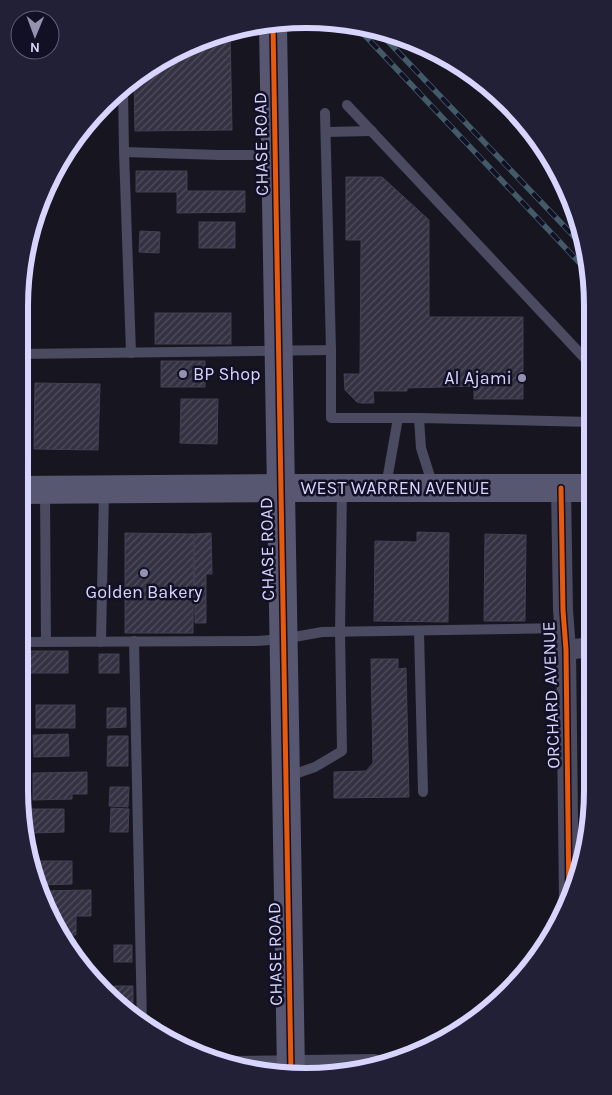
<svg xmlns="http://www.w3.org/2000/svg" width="612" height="1095" font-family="Karla,sans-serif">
<defs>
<pattern id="building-hatch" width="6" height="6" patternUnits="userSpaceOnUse" patternTransform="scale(1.25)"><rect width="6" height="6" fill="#343242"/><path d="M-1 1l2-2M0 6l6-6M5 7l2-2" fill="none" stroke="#514f5e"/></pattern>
</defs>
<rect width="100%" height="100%" fill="#161520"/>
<!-- building -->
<g fill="url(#building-hatch)" stroke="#424053">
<path d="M230,29L232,130L135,131L134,77Z"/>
<path d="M136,171H187V191H245V212L177,213V192H136Z"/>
<path d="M346,177H382L429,220V317H523V399H474V386L407,388V391H373L374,403H361L357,402L345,390L344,374H360L361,240H346Z"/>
<rect x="199" y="222" width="36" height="26"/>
<path d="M140,231L160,232L159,253L139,252Z"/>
<rect x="155" y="313" width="76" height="31"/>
<rect x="161" y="361" width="44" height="26"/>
<path d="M35,383L100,384L98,450L34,449Z"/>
<path d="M181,399H218L217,444L180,443Z"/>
<path d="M417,532L449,533L448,622L374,621L375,541L417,542Z"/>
<path d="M125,533L194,534L193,633H125Z"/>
<path d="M211,533L212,574H206V623H195L194,534Z"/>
<path d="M485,534L526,535L525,621H484Z"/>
<rect x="29" y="651" width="39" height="22"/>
<rect x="99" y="654" width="20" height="19"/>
<path d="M371,659H398V669L406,668L409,797L334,798V772L366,771L373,763Z"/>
<rect x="36" y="705" width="39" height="23"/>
<path d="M107,708H126V727L107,728Z"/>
<path d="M68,734L69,756L34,757L33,735Z"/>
<path d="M108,736H128V766H107Z"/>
<path d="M87,772V794H72V799L33,800V773Z"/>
<path d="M110,787H129L128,807L109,806Z"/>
<path d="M111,808L129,809L128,832H110Z"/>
<path d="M32,809H64V832L33,833Z"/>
<path d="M40,861H72V884L36,885L33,873L40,872Z"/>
<path d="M91,890V916H76V935H63L40,891Z"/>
<path d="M65,940H76V961Z"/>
<rect x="114" y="945" width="18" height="17"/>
<path d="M114,986H133V1013H130L114,998Z"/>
</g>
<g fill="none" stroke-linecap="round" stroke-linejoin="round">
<!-- lane -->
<g stroke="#4a4a60" stroke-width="10">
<path d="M123,87L124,152"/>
<path d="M347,105L591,365"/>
<path d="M326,132L372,131"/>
<path d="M331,350V418H419"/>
<path d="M131,353L124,152L219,155H274"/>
<path d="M19,354L331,350L325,113"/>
<path d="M386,486L398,418"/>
<path d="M433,486L421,448L419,418L591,422"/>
<path d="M45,491L46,642"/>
<path d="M419,631L423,792"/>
<path d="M134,641L142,1024"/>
<path d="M19,642L257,641L283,639L322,632L564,628"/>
<path d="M101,642L104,490"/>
<path d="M289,776L315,767L342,751L340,632L342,490"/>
</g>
<!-- street -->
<g stroke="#4a4a60" stroke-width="20">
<path d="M561,488L563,610L566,650L569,902"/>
<path d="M566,650L592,647"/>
<path d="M230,1066L374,1064"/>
</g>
<!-- secondary -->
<g stroke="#575772" stroke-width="28">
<path d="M273,26L291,1072"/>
<path d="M19,490L280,488H592"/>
</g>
<defs>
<g id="rail">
<path d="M355,25L591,275"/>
<path d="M381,34L586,249"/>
</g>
</defs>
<!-- rail casing -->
<use href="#rail" stroke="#435b68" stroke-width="5.5"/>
<!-- rail -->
<use href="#rail" stroke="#121025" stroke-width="4" stroke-dasharray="11" stroke-linecap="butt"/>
<defs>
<g id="cycleway">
<path d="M273,26L291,1072"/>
<path d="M561,488L563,610L566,650L569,902"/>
</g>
</defs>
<!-- cycleway casing -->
<use href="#cycleway" stroke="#121025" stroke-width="8"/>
<!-- cycleway -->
<use href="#cycleway" stroke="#e8590c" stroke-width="5"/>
</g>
<!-- markers -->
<g fill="#9392b0" stroke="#121025" stroke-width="2">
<circle cx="183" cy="374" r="5"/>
<circle cx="522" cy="378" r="5"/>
<circle cx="144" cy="573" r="5"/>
</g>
<g text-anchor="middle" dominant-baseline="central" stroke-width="5" stroke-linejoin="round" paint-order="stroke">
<!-- street labels -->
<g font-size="18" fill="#d7d5fe" stroke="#121025">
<text transform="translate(261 144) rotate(-91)">CHASE ROAD</text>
<text x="395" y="488">WEST WARREN AVENUE</text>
<text transform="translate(267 549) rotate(-91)">CHASE ROAD</text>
<text transform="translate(551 695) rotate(-92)">ORCHARD AVENUE</text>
<text transform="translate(275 954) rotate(-91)">CHASE ROAD</text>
</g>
<!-- poi labels -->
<g font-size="18" fill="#d7d5fe" stroke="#121025" text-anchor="start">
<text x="193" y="374">BP Shop</text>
<text x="512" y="378" text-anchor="end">Al Ajami</text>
<text x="144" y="592" text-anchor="middle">Golden Bakery</text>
</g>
</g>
<!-- crop -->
<path d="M0 0H612V1095H0ZM306 28H306A278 278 0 0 1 584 306V790A278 278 0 0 1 306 1068H306A278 278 0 0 1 28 790V306A278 278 0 0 1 306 28Z" fill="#222036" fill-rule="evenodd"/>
<path fill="none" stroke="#d7d5fe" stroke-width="6" d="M306 28H306A278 278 0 0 1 584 306V790A278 278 0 0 1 306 1068H306A278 278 0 0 1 28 790V306A278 278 0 0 1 306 28Z"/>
<!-- north arrow -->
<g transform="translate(35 35) rotate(181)"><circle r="24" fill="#121025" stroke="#615f7c"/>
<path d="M0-4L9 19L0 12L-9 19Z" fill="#9392b0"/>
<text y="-8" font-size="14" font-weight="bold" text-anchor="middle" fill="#d7d5fe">N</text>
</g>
</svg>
